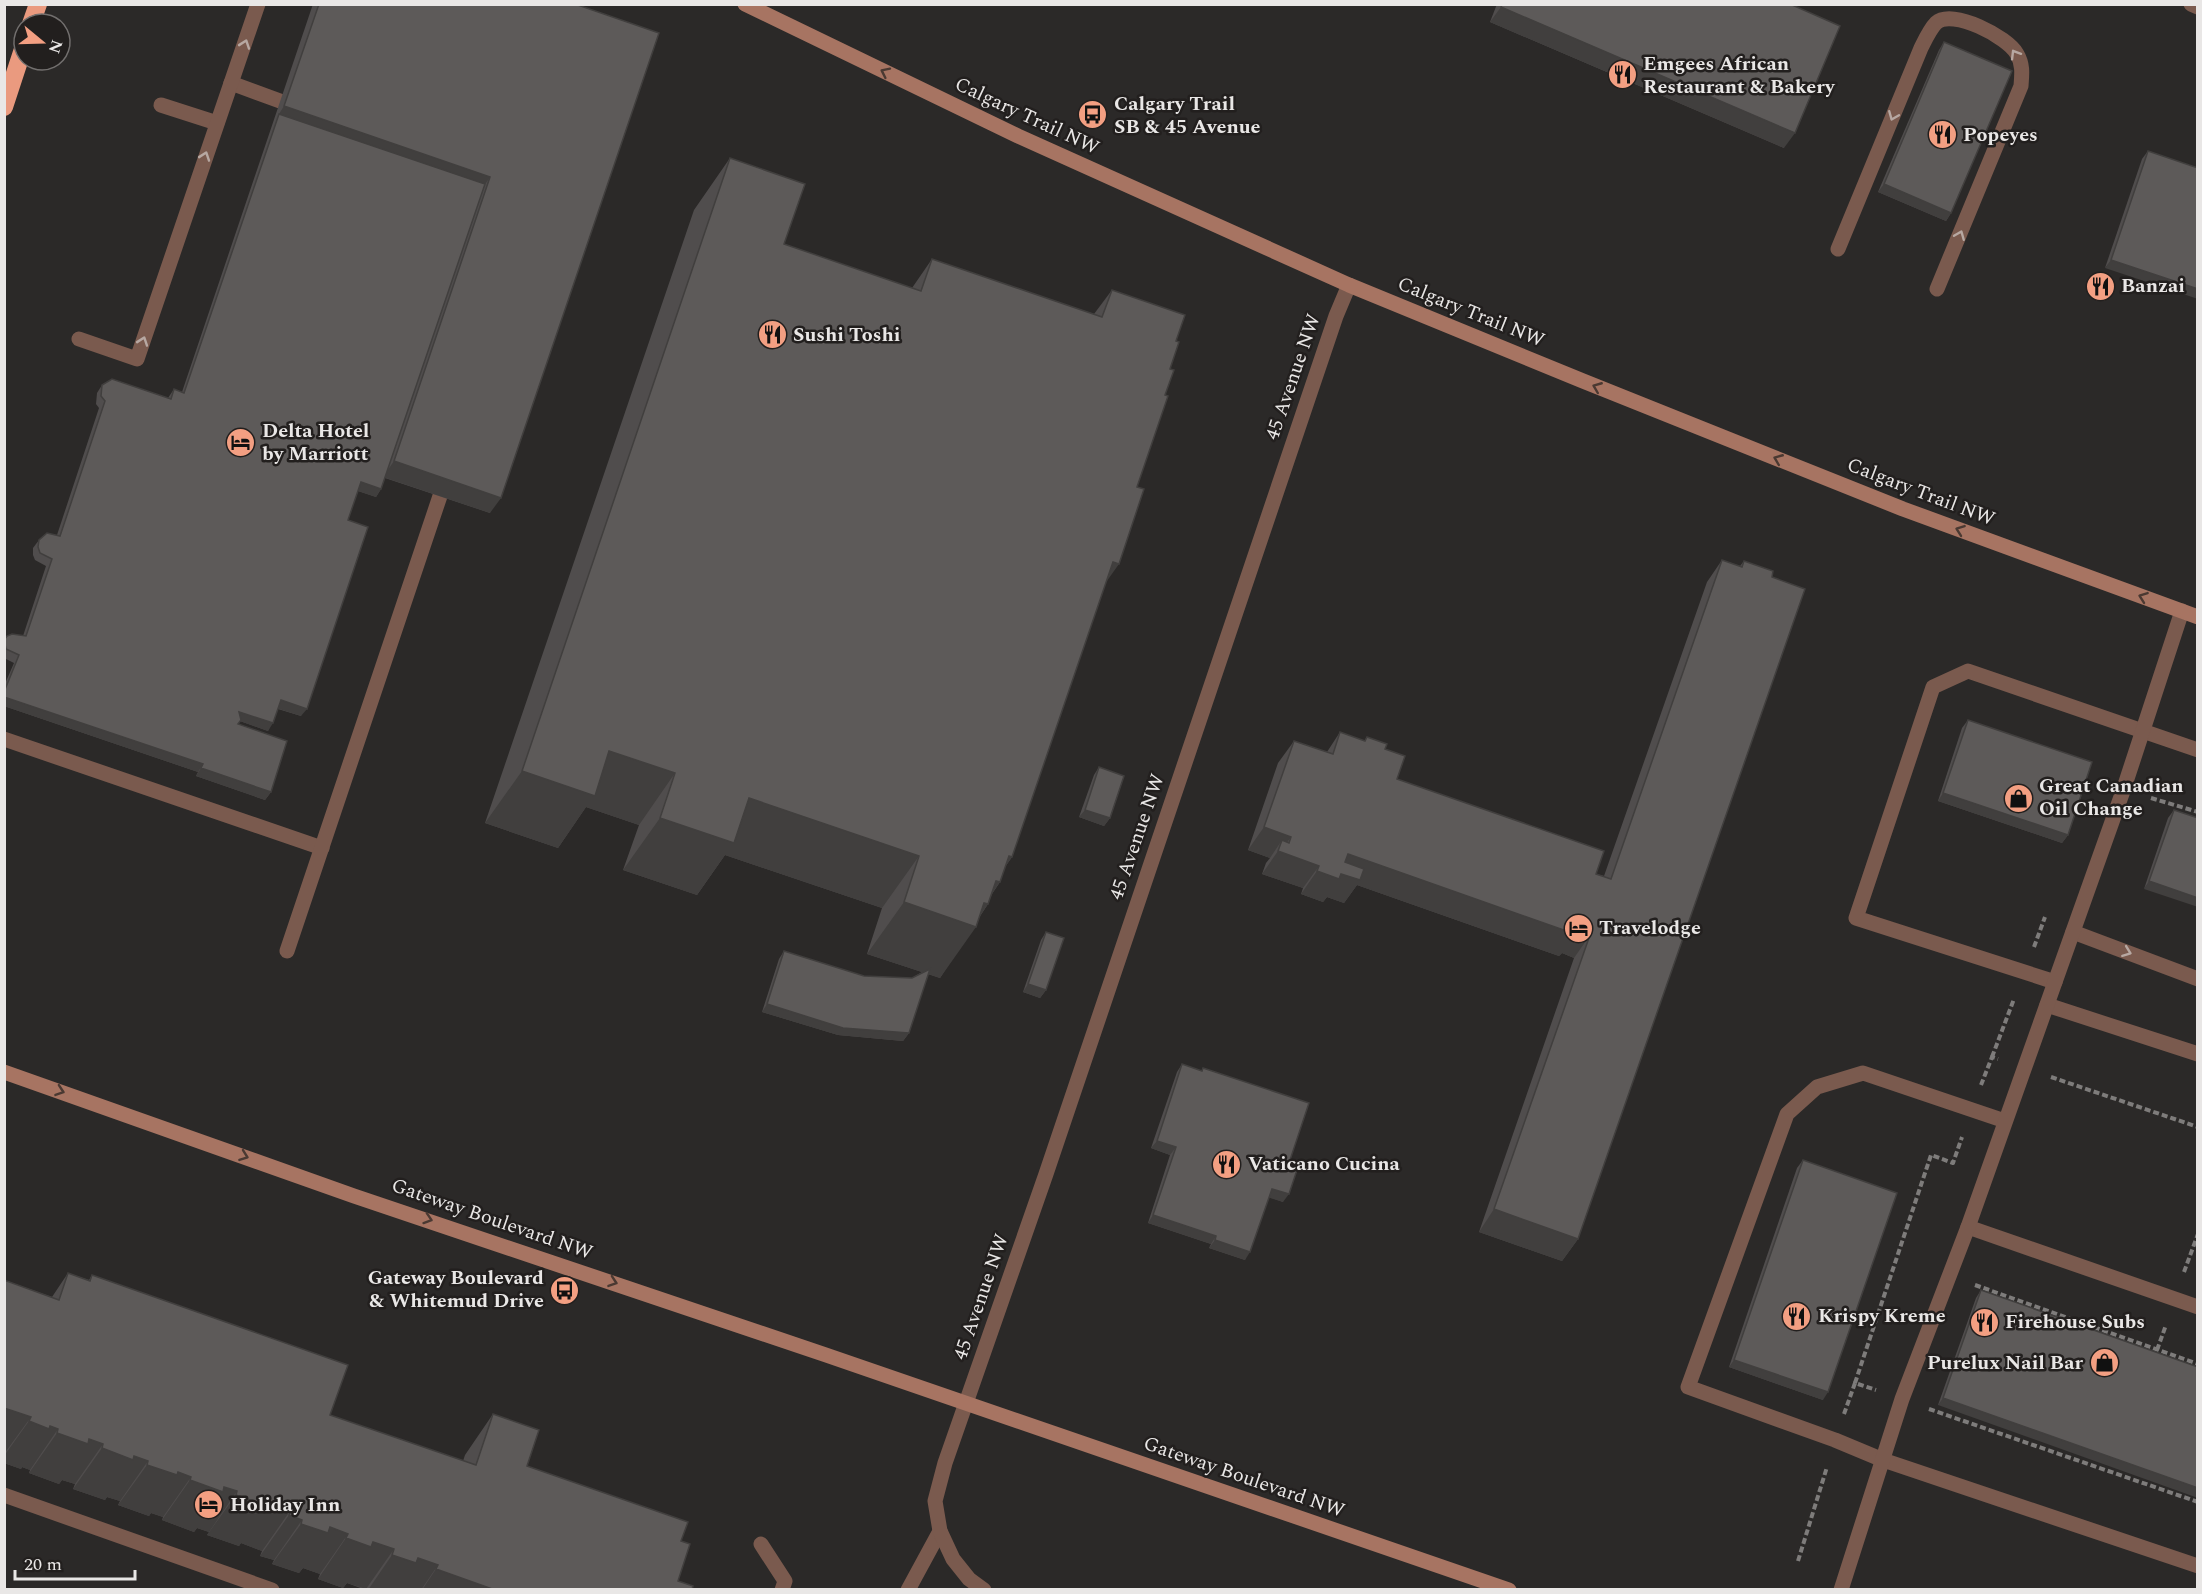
<svg xmlns="http://www.w3.org/2000/svg" width="2202" height="1594" font-family="Spectral,serif">
<rect width="100%" height="100%" fill="#2b2928"/>
<g fill="none" stroke-linecap="round" stroke-linejoin="round">
<!-- path -->
<g stroke="#7e7c7b" stroke-width="4" stroke-dasharray="6 3" stroke-linecap="butt">
<path d="M2151,798L2198,812"/>
<path d="M2034,947L2045,917"/>
<path d="M1992,1057L2014,999"/>
<path d="M2051,1077L2198,1127"/>
<path d="M1981,1085L1992,1057L1998,1059"/>
<path d="M2184,1272L2198,1234"/>
<path d="M1975,1285L2198,1364"/>
<path d="M2157,1350L2166,1325"/>
<path d="M1855,1383L1931,1155L1953,1163L1962,1137"/>
<path d="M1929,1409L2198,1502"/>
<path d="M1844,1414L1855,1383L1876,1390"/>
<path d="M1798,1561L1827,1467"/>
</g>
<!-- lane -->
<g stroke="#7a5a4e" stroke-width="15">
<path d="M2191,4L2198,7"/>
<path d="M231,83L280,101"/>
<path d="M161,105L217,123"/>
<path d="M1838,249L1921,48C1925,40 1930,29 1936,23C1952,8 2008,37 2017,54C2023,64 2022,74 2021,86L1937,289"/>
<path d="M79,339L137,359L258,4"/>
<path d="M4,739L322,848"/>
<path d="M2073,932L2198,979"/>
<path d="M287,951L440,496"/>
<path d="M2055,982L1856,918L1933,687L1968,671L2198,750"/>
<path d="M2047,1005L2198,1054"/>
<path d="M2005,1121L1863,1073L1817,1087L1787,1114L1688,1387L1835,1440L1883,1460L2198,1566"/>
<path d="M1968,1227L2198,1307"/>
<path d="M4,1495L272,1590"/>
<path d="M761,1544L785,1581L782,1590"/>
<path d="M908,1590L940,1531"/>
<path d="M1841,1590L1902,1399L1968,1227L2055,982L2123,791L2182,611"/>
</g>
<!-- street -->
<path stroke="#7a5a4e" stroke-width="15" d="M984,1590L969,1579L953,1559L940,1531L935,1501L945,1463L1046,1174L1336,316L1349,285"/>
<!-- secondary -->
<g stroke="#a77462" stroke-width="15">
<path d="M745,4L1018,136L1349,285L1583,381L1903,509L2198,617"/>
<path d="M4,1072L354,1196L826,1355L1509,1590"/>
</g>
<!-- highway -->
<g stroke="#ea9a7f" stroke-width="18">
<path d="M31,24L38,4"/>
<path d="M4,107L24,46"/>
</g>
</g>
<!-- wall -->
<g fill="#504d4d">
<path d="M313,4H575L490,513L385,478L381,489L376,497L358,491L348,520L301,716L278,709L268,731L240,721L238,724L271,792L265,800L196,776L198,772L4,706V686L14,663L4,658V640L23,636L46,566L35,560L33,555V548L39,540L57,535L99,408L96,404L97,393L102,385L168,398L174,389L182,392Z"/>
<path d="M1497,4H1790L1784,148L1490,22Z"/>
<path d="M1944,42L1951,213L1946,221L1878,192L1939,50Z"/>
<path d="M2148,151L2198,168L2105,268L2142,159Z"/>
<path d="M730,158L784,244L912,288L932,259L1094,314L1112,290L1176,341L1165,395L1106,582L1012,857L1005,867L1000,882L992,894L988,904L940,978L928,974L909,1033L903,1041L838,1035L762,1012L779,959L784,951L864,976L912,978L922,972L867,954L882,908L725,855L697,895L623,870L639,825L586,807L558,848L485,823L694,210Z"/>
<path d="M1722,560L1740,566L1744,561L1578,1239L1562,1261L1479,1232L1574,958L1562,953L1559,956L1357,885L1344,903L1327,897L1323,902L1301,894L1303,888L1262,874L1266,863L1270,858L1248,850L1278,763L1294,741L1327,752L1340,732L1364,741L1367,737L1385,749L1397,779L1596,874L1604,876L1707,582Z"/>
<path d="M1968,720L2068,835L2062,843L1938,801L1962,728Z"/>
<path d="M1099,767L1110,818L1104,826L1079,817L1094,775Z"/>
<path d="M2174,810L2198,818L2144,889L2168,818Z"/>
<path d="M1046,932V990L1040,998L1023,992L1041,940Z"/>
<path d="M1182,1064L1201,1071L1203,1068L1288,1166L1283,1202L1269,1197L1245,1260L1209,1248L1211,1244L1148,1223L1170,1155L1151,1148L1177,1072Z"/>
<path d="M1803,1160L1823,1400L1729,1367L1797,1168Z"/>
<path d="M68,1273L89,1280L92,1275L330,1415L463,1461L465,1455L493,1414L527,1466L681,1541L678,1581L692,1590H366L347,1583L343,1588L318,1579L320,1574L303,1568L299,1573L272,1564L274,1560L260,1556L262,1551L241,1543L239,1546L207,1535L209,1532L197,1528L194,1532L162,1520L163,1517L151,1513L149,1516L118,1505L120,1501L107,1497L105,1500L73,1489L75,1484L62,1480L59,1484L29,1473L30,1470L22,1467L21,1469L4,1463V1280L52,1297Z"/>
<path d="M1981,1290L2198,1367L1938,1405L1976,1298Z"/>
</g>
<!-- shaded-wall -->
<g fill="#413f3e">
<path d="M1501,7L1795,133L1784,148L1490,22Z"/>
<path d="M284,106L490,177L480,192L279,114Z"/>
<path d="M1884,184L1951,213L1946,221L1878,192Z"/>
<path d="M2111,260L2198,289V299L2105,268Z"/>
<path d="M394,461L501,498L490,513L383,477Z"/>
<path d="M361,482L381,489L376,497L355,490Z"/>
<path d="M1113,562L1119,564L1082,616Z"/>
<path d="M4,697L203,764L198,772L4,706Z"/>
<path d="M281,700L307,709L301,716L276,708Z"/>
<path d="M239,712L273,723L268,731L234,719Z"/>
<path d="M609,751L675,773L639,825L586,807L558,848L485,823L522,771Z"/>
<path d="M201,768L271,792L265,800L196,776Z"/>
<path d="M1943,793L2068,835L2062,843L1938,801Z"/>
<path d="M749,798L919,856L882,908L725,855L697,895L623,870L660,818Z"/>
<path d="M1085,810L1110,818L1104,826L1079,817Z"/>
<path d="M1264,827L1291,837L1280,852L1319,866L1303,888L1262,874L1278,851L1282,840L1270,858L1248,850Z"/>
<path d="M1348,854L1577,930L1590,935L1574,958L1562,953L1559,956L1357,885L1344,903L1327,897L1323,902L1301,894L1317,871Z"/>
<path d="M1009,856L1012,857L976,909Z"/>
<path d="M996,881L1000,882L985,903L988,904L973,926L976,927L940,978L867,954L904,902Z"/>
<path d="M2149,881L2198,898V907L2144,889Z"/>
<path d="M1028,984L1046,990L1040,998L1023,992Z"/>
<path d="M767,1004L909,1033L903,1041L838,1035L762,1012Z"/>
<path d="M1157,1141L1176,1147L1170,1155L1151,1148Z"/>
<path d="M1272,1189L1289,1194L1283,1202L1267,1197Z"/>
<path d="M1494,1209L1578,1239L1562,1261L1479,1232Z"/>
<path d="M1153,1215L1216,1236L1211,1244L1148,1223Z"/>
<path d="M1215,1240L1250,1252L1245,1260L1209,1248Z"/>
<path d="M1734,1360L1828,1392L1823,1400L1729,1367Z"/>
<path d="M1943,1398L2198,1488V1498L1938,1405Z"/>
<path d="M4,1408L31,1417L4,1454Z"/>
<path d="M29,1421L58,1429L30,1470L22,1467L21,1469L4,1463V1456Z"/>
<path d="M57,1433L89,1439L103,1444L75,1484L62,1480L59,1484L29,1473Z"/>
<path d="M102,1448L134,1456L148,1461L120,1501L107,1497L105,1500L73,1489Z"/>
<path d="M147,1465L178,1472L191,1477L163,1517L151,1513L149,1516L118,1505Z"/>
<path d="M190,1480L224,1487L237,1491L209,1532L197,1528L194,1532L162,1520Z"/>
<path d="M236,1495L268,1503L290,1511L262,1551L241,1543L239,1546L207,1535Z"/>
<path d="M289,1515L302,1520L274,1560L260,1556Z"/>
<path d="M301,1524L330,1527L348,1534L320,1574L303,1568L299,1573L272,1564Z"/>
<path d="M346,1538L373,1542L394,1549L366,1589L347,1583L343,1588L318,1579Z"/>
<path d="M392,1555L418,1558L438,1565L421,1590H368Z"/>
<path d="M436,1569L495,1590H422Z"/>
</g>
<!-- building -->
<g fill="#5d5a59" stroke="#413f3e" stroke-width="1.5">
<path d="M319,4H575L659,33L501,498L394,461L490,177L284,106Z"/>
<path d="M1502,4H1790L1840,26L1795,133L1501,7Z"/>
<path d="M1944,42L2012,71L1951,213L1884,184Z"/>
<path d="M279,114L485,184L381,489L361,482L348,520L368,527L307,709L281,700L273,723L239,712L241,720L238,724L287,741L271,792L201,768L203,764L4,697V692L19,655L6,649L4,640L7,636L12,634L26,636L52,559L40,553L38,547L39,540L47,533L60,536L105,401L101,396L102,385L112,379L171,399L174,389L184,393Z"/>
<path d="M2148,151L2198,168V289L2111,260Z"/>
<path d="M730,158L805,184L784,244L921,291L932,259L1102,317L1112,290L1185,315L1176,341L1179,342L1170,369L1174,370L1165,395L1168,396L1137,487L1144,489L1119,564L1113,562L1012,857L1009,856L1000,882L996,881L988,904L984,903L976,927L904,902L919,856L749,798L734,843L660,818L675,773L609,751L595,796L522,771Z"/>
<path d="M1722,560L1742,567L1744,561L1773,571L1772,577L1805,589L1578,1239L1494,1209L1590,935L1577,930L1575,934L1348,854L1345,862L1364,869L1360,880L1341,874L1339,879L1317,871L1319,866L1278,851L1282,840L1289,843L1291,837L1264,827L1294,741L1333,754L1340,732L1365,741L1367,737L1387,744L1385,749L1405,756L1397,779L1604,851L1596,874L1611,879Z"/>
<path d="M1968,720L2092,762L2068,835L1943,793Z"/>
<path d="M1099,767L1124,776L1110,818L1085,810Z"/>
<path d="M2174,810L2198,818V898L2149,881Z"/>
<path d="M1046,932L1064,938L1046,990L1028,984Z"/>
<path d="M784,951L864,976L912,978L930,969L909,1033L843,1028L767,1004Z"/>
<path d="M1182,1064L1202,1071L1203,1068L1309,1103L1288,1166L1297,1170L1289,1194L1272,1189L1250,1252L1215,1240L1216,1236L1153,1215L1176,1147L1157,1141Z"/>
<path d="M1803,1160L1897,1193L1828,1392L1734,1360Z"/>
<path d="M68,1273L90,1281L92,1275L348,1365L330,1415L476,1465L493,1414L539,1430L527,1466L688,1522L681,1541L690,1544L678,1581L693,1586L692,1590H495L436,1569L438,1565L418,1558L416,1563L392,1555L394,1549L373,1542L371,1547L346,1538L348,1534L330,1527L328,1533L301,1524L302,1520L289,1515L290,1511L268,1503L267,1506L236,1495L237,1491L224,1487L223,1492L190,1480L191,1477L178,1472L177,1475L147,1465L148,1461L134,1456L133,1460L102,1448L103,1444L89,1439L88,1444L57,1433L58,1429L50,1426L49,1429L29,1421L31,1417L4,1408V1280L59,1300Z"/>
<path d="M1981,1290L2198,1367V1488L1943,1398Z"/>
</g>
<!-- one-way arrows -->
<defs><path id="oneway-chevron" d="M-2-3.5L2.5 0L-2 3.5" fill="none" stroke-width="1.6" stroke-linecap="round" stroke-linejoin="round" transform="scale(1.5)"/></defs>
<g stroke="#b7a8a2">
<use href="#oneway-chevron" transform="translate(245 44) rotate(-71)"/>
<use href="#oneway-chevron" transform="translate(2015 54) rotate(-121)"/>
<use href="#oneway-chevron" transform="translate(1893 116) rotate(112)"/>
<use href="#oneway-chevron" transform="translate(205 156) rotate(-71)"/>
<use href="#oneway-chevron" transform="translate(1960 235) rotate(-68)"/>
<use href="#oneway-chevron" transform="translate(143 341) rotate(-71)"/>
<use href="#oneway-chevron" transform="translate(2127 952) rotate(21)"/>
</g>
<g stroke="#4a3932">
<use href="#oneway-chevron" transform="translate(885 72) rotate(-154)"/>
<use href="#oneway-chevron" transform="translate(1597 387) rotate(-158)"/>
<use href="#oneway-chevron" transform="translate(1778 459) rotate(-158)"/>
<use href="#oneway-chevron" transform="translate(1960 530) rotate(-160)"/>
<use href="#oneway-chevron" transform="translate(2143 597) rotate(-160)"/>
<use href="#oneway-chevron" transform="translate(60 1091) rotate(19)"/>
<use href="#oneway-chevron" transform="translate(244 1156) rotate(20)"/>
<use href="#oneway-chevron" transform="translate(428 1219) rotate(18)"/>
<use href="#oneway-chevron" transform="translate(613 1282) rotate(19)"/>
</g>
<!-- icons -->
<defs>
<symbol id="restaurant-disc" viewBox="-11 -11 22 22"><circle r="9.5" fill="#f39f82" stroke="#221f1e"/><path d="M-5-6h1v4h1v-4h1v4h1v-4h1v5L-1.5 .5V6h-2V.5L-5-1ZM5-6V6H3V1.5H1.5Q1.5-4 5-6Z" fill="#111"/></symbol>
<symbol id="bus-disc" viewBox="-11 -11 22 22"><circle r="9.5" fill="#f39f82" stroke="#221f1e"/><path d="M-5-6H5V4H4V6H2V4H-2V6H-4V4H-5ZM-3.5-4V0h7V-4ZM-3.5 1.2v1.5H-2V1.2ZM2 1.2v1.5H3.5V1.2Z" fill="#111"/></symbol>
<symbol id="hotel-disc" viewBox="-11 -11 22 22"><circle r="9.5" fill="#f39f82" stroke="#221f1e"/><path d="M-6-4.5h1.5V1H6V5H4.5V3h-9V5H-6ZM-4 0a1.8 1.8 0 1 1 3.6 0ZM.5 0V-2.5h3Q6-2.5 6 0Z" fill="#111"/></symbol>
<symbol id="shop-disc" viewBox="-11 -11 22 22"><circle r="9.5" fill="#f39f82" stroke="#221f1e"/><path d="M-5-2.5h2.3a2.7 3.5 0 0 1 5.4 0H5L5.5 6h-11ZM-1.5-2.5h3a1.5 2.3 0 0 0-3 0Z" fill="#111"/></symbol>
</defs>
<g fill-rule="evenodd">
<use href="#restaurant-disc" x="1606" y="58" width="33" height="33"/>
<use href="#bus-disc" x="1076" y="98" width="33" height="33"/>
<use href="#restaurant-disc" x="1926" y="118" width="33" height="33"/>
<use href="#restaurant-disc" x="2084" y="270" width="33" height="33"/>
<use href="#restaurant-disc" x="756" y="318" width="33" height="33"/>
<use href="#hotel-disc" x="224" y="426" width="33" height="33"/>
<use href="#shop-disc" x="2002" y="782" width="33" height="33"/>
<use href="#hotel-disc" x="1562" y="912" width="33" height="33"/>
<use href="#restaurant-disc" x="1210" y="1148" width="33" height="33"/>
<use href="#bus-disc" x="548" y="1274" width="33" height="33"/>
<use href="#restaurant-disc" x="1780" y="1300" width="33" height="33"/>
<use href="#restaurant-disc" x="1968" y="1306" width="33" height="33"/>
<use href="#shop-disc" x="2088" y="1346" width="33" height="33"/>
<use href="#hotel-disc" x="192" y="1488" width="33" height="33"/>
</g>
<g text-anchor="middle" dominant-baseline="central" stroke-width="5" stroke-linejoin="round" paint-order="stroke">
<!-- poi labels -->
<g font-size="20" font-weight="bold" fill="#e9e7e6" stroke="#221f1e" text-anchor="start">
<text x="1643" y="64">Emgees African<tspan x="1643" dy="23">Restaurant &amp; Bakery</tspan></text>
<text x="1114" y="104">Calgary Trail<tspan x="1114" dy="23">SB &amp; 45 Avenue</tspan></text>
<text x="1963" y="135">Popeyes</text>
<text x="2121" y="286">Banzai</text>
<text x="793" y="335">Sushi Toshi</text>
<text x="262" y="431">Delta Hotel<tspan x="262" dy="23">by Marriott</tspan></text>
<text x="2039" y="786">Great Canadian<tspan x="2039" dy="23">Oil Change</tspan></text>
<text x="1599" y="928">Travelodge</text>
<text x="1248" y="1164">Vaticano Cucina</text>
<text x="544" y="1278" text-anchor="end">Gateway Boulevard<tspan x="544" dy="23">&amp; Whitemud Drive</tspan></text>
<text x="1818" y="1316">Krispy Kreme</text>
<text x="2005" y="1322">Firehouse Subs</text>
<text x="2083" y="1363" text-anchor="end">Purelux Nail Bar</text>
<text x="230" y="1505">Holiday Inn</text>
</g>
<!-- street labels -->
<g font-size="20" fill="#e9e7e6" stroke="#221f1e">
<text transform="translate(1027 116) rotate(25)">Calgary Trail NW</text>
<text transform="translate(1471 312) rotate(22)">Calgary Trail NW</text>
<text transform="translate(1293 377) rotate(-71)">45 Avenue NW</text>
<text transform="translate(1921 492) rotate(21)">Calgary Trail NW</text>
<text transform="translate(1137 837) rotate(-71)">45 Avenue NW</text>
<text transform="translate(492 1219) rotate(19)">Gateway Boulevard NW</text>
<text transform="translate(981 1297) rotate(-71)">45 Avenue NW</text>
<text transform="translate(1244 1477) rotate(19)">Gateway Boulevard NW</text>
</g>
</g>
<!-- border -->
<rect width="2202" height="1594" fill="none" stroke="#e9e7e6" stroke-width="12"/>
<!-- north arrow -->
<g transform="translate(42 42) rotate(109)"><circle r="28" fill="#221f1e" stroke="#726f6e" stroke-width="1.5"/>
<path d="M0-4.5L10 22L0 15L-10 22Z" fill="#f39f82"/>
<text y="-9" font-size="16" font-weight="bold" text-anchor="middle" fill="#e9e7e6">N</text>
</g>
<!-- scale -->
<path d="M15 1570v9h120v-9" fill="none" stroke="#e9e7e6" stroke-width="3"/>
<text x="24" y="1570" font-size="18" fill="#e9e7e6" stroke="#221f1e" stroke-width="4.5" paint-order="stroke">20 m</text>
</svg>
